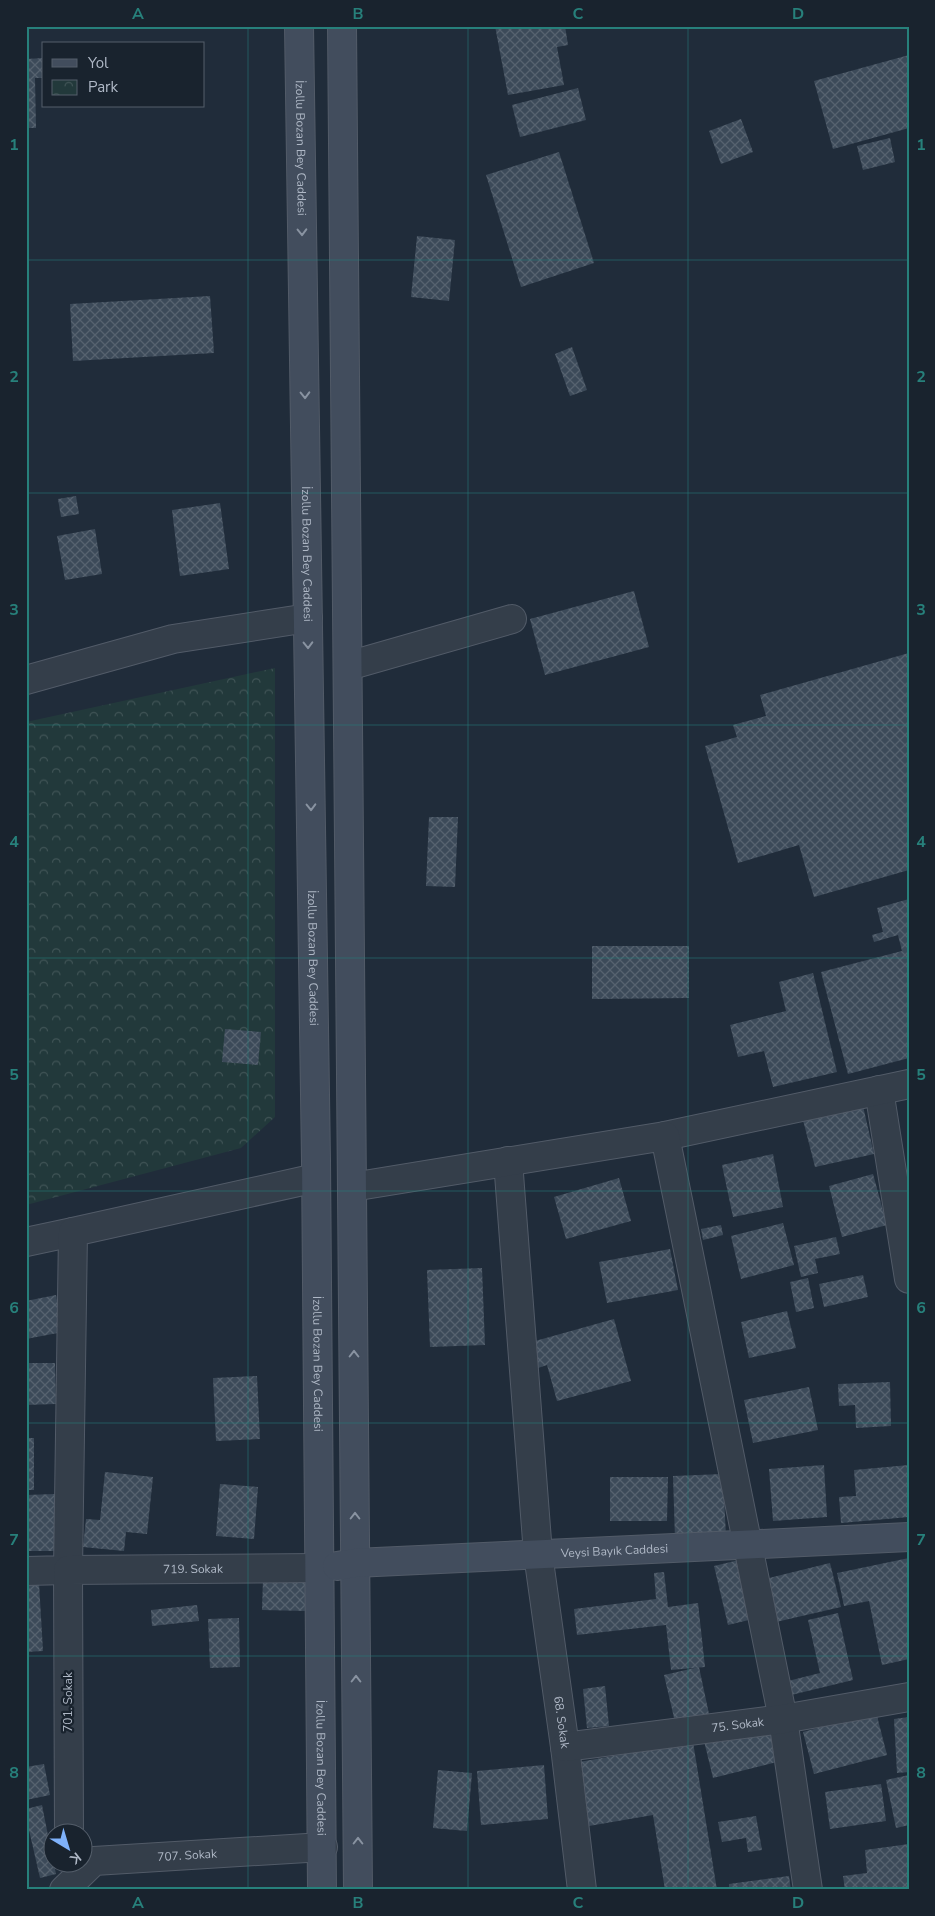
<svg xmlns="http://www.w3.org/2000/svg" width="935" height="1916" font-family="'Nunito Sans',sans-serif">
<defs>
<pattern id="park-crowns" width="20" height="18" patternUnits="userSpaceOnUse" patternTransform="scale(1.25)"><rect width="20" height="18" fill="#22393b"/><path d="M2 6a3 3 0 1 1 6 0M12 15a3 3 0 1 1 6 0" fill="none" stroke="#405456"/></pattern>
<pattern id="building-cross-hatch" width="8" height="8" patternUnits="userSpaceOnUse" patternTransform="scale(1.25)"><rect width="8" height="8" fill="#3c4a59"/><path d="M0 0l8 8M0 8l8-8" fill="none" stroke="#56626f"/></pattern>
</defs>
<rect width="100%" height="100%" fill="#202c3a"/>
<!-- park -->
<path fill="url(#park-crowns)" d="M275,668V1117L241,1148L26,1205V722Z"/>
<!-- building -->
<g fill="url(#building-cross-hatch)">
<path d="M495,26H565L568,45L557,47L564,85L508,95Z"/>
<path d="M909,55V128L833,149L814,81Z"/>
<path d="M44,58V78H35L36,128H26V59Z"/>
<path d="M578,88L586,120L520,137L512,105Z"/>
<path d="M741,119L753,152L721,164L709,131Z"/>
<path d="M890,138L895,162L863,170L857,146Z"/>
<path d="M559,152L594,263L521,287L486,175Z"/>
<path d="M417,236L455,240L449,301L411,297Z"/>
<path d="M210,296L214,353L73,361L70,304Z"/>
<path d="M572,347L587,390L570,396L555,354Z"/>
<path d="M76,496L79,514L61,517L58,499Z"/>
<path d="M220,503L229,569L180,576L172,510Z"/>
<path d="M95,529L102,574L65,580L57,536Z"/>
<path d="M634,591L649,647L545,675L530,619Z"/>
<path d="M909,653V870L814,897L799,845L738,863L705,746L737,737L733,725L766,716L760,695Z"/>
<path d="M429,817H458L455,887L426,886Z"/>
<path d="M909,899V1058L848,1074L821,972L902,951L898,935L874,942L872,935L883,932L877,908Z"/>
<path d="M592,946H689V998L592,999Z"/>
<path d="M813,973L837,1072L773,1087L764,1051L738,1057L730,1025L786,1011L779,982Z"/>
<path d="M225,1029L261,1032L258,1065L222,1062Z"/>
<path d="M863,1106L874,1154L815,1167L803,1120Z"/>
<path d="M773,1154L783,1207L733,1217L722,1165Z"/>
<path d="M873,1174L887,1225L842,1237L829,1186Z"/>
<path d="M619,1178L631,1221L566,1239L554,1197Z"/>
<path d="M783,1223L794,1265L741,1279L731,1236Z"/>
<path d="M721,1225L723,1235L703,1240L701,1229Z"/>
<path d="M836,1237L840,1254L815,1259L818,1273L801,1277L794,1246Z"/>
<path d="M670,1249L678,1290L607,1303L599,1262Z"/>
<path d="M482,1268L485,1345L430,1347L427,1270Z"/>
<path d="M863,1275L868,1297L824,1307L819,1284Z"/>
<path d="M808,1278L814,1308L796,1312L790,1282Z"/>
<path d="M56,1295L63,1332L26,1339V1301Z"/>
<path d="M787,1311L796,1348L749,1358L741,1322Z"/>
<path d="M614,1319L631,1381L557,1401L547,1365L535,1369L528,1343Z"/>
<path d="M26,1363H55L56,1404L26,1405Z"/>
<path d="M257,1376L260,1439L216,1441L213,1378Z"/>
<path d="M890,1382L891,1426L856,1428L855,1405L839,1406L838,1384Z"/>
<path d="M809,1387L818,1430L753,1443L744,1400Z"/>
<rect x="26" y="1438" width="8" height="52"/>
<path d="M824,1465L827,1517L773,1521L769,1469Z"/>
<path d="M909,1465V1517L841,1523L839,1497L856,1496L854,1470Z"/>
<path d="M105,1472L153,1477L147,1534L126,1532L124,1551L83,1547L86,1519L100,1520Z"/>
<path d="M723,1474L726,1537L675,1539L673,1476Z"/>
<path d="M610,1477H668L667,1521H610Z"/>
<path d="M220,1484L258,1487L254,1539L216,1536Z"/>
<path d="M55,1494L56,1551H26V1495Z"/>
<path d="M909,1558V1659L882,1665L869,1601L844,1606L837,1573Z"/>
<path d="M739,1560L753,1619L728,1625L714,1566Z"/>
<path d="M830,1563L841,1607L776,1622L765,1579Z"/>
<path d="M664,1572L668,1607L698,1603L705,1667L671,1670L666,1625L577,1635L574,1609L656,1599L654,1573Z"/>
<path d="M263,1578L307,1579V1611L262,1610Z"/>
<path d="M39,1583L43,1651L26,1652V1584Z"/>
<path d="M197,1605L199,1621L152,1626L151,1610Z"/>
<path d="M838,1613L853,1680L783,1697L780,1683L820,1673L808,1620Z"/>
<path d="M239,1618L240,1667L210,1668L208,1619Z"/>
<path d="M699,1667L709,1714L675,1722L664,1675Z"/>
<path d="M605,1686L609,1726L587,1728L583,1689Z"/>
<path d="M876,1712L887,1755L814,1774L803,1732Z"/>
<path d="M909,1717V1772L897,1773L894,1719Z"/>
<path d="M776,1724L785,1760L713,1778L704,1741Z"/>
<path d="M693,1742L717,1890H665L653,1815L589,1826L579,1762Z"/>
<path d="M44,1764L50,1795L26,1800V1767Z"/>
<path d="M544,1765L548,1819L481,1825L477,1771Z"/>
<path d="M438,1770L472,1773L467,1831L433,1828Z"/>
<path d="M909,1775V1825L896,1828L886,1780Z"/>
<path d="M881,1784L886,1821L830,1829L825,1792Z"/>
<path d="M42,1805L52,1856V1864H54L56,1874L40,1878L26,1817V1809Z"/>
<path d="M756,1816L762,1850L748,1852L746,1838L722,1842L718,1822Z"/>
<path d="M909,1844V1890H845L843,1876L867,1873L865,1850Z"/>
<path d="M789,1876L791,1890H729V1884Z"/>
</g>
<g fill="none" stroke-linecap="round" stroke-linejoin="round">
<defs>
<g id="street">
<path d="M348,666L512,619"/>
<path d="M26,680L173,639L308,618"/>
<path d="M879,1090L909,1279"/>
<path d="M665,1136L909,1084"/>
<path id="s1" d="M508,1161L538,1554L565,1747L582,1890"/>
<path d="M352,1187L665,1136L783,1719L808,1890"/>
<path d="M26,1242L73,1232"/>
<path d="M26,1571L68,1570L73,1232L316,1178"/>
<path id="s2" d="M565,1747L783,1719L909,1697"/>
<path id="s3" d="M69,1834L68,1570L319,1568"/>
<path id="s4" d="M64,1890L94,1861L323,1847"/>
</g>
<g id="secondary">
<path id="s5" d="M299,26L316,1161L322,1890"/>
<path d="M342,26L358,1890"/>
<path id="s6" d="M337,1566L355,1563L909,1537"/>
</g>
</defs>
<!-- street casing -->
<use href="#street" stroke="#525b68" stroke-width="30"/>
<!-- secondary casing -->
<use href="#secondary" stroke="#525b68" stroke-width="30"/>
<!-- street -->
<use href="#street" stroke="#343e4a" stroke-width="28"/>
<!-- secondary -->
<use href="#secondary" stroke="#424d5d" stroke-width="28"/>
</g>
<!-- one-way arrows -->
<defs><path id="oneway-chevron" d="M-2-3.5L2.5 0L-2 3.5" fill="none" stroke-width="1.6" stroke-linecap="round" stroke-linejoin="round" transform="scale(1.25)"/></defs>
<g stroke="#8993a1">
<use href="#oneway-chevron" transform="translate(302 232) rotate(89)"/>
<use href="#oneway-chevron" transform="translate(305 395) rotate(89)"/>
<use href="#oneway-chevron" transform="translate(308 645) rotate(89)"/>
<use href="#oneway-chevron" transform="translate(311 807) rotate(89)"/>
<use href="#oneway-chevron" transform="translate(354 1354) rotate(-90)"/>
<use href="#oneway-chevron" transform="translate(355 1516) rotate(-90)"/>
<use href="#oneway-chevron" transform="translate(356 1679) rotate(-90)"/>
<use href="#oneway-chevron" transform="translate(358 1841) rotate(-90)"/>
</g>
<!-- grid -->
<path fill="none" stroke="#27807b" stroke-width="1" stroke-opacity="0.55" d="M248,26V1890M468,26V1890M688,26V1890M26,260H909M26,493H909M26,725H909M26,958H909M26,1191H909M26,1423H909M26,1656H909"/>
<g text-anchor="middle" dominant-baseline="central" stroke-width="4.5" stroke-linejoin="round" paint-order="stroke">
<!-- street labels -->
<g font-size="12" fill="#afb8c6" stroke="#19232e">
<text stroke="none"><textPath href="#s5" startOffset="122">İzollu Bozan Bey Caddesi</textPath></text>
<text stroke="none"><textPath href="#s5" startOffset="528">İzollu Bozan Bey Caddesi</textPath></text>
<text stroke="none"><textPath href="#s5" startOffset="932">İzollu Bozan Bey Caddesi</textPath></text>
<text stroke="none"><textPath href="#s5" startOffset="1338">İzollu Bozan Bey Caddesi</textPath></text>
<text stroke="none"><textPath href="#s6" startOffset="278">Veysi Bayık Caddesi</textPath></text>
<text stroke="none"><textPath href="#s3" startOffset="389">719. Sokak</textPath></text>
<text transform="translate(68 1702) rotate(-90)">701. Sokak</text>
<text stroke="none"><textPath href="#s1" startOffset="564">68. Sokak</textPath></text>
<text stroke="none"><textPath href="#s2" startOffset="174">75. Sokak</textPath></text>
<text stroke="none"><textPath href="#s5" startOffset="1742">İzollu Bozan Bey Caddesi</textPath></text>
<text stroke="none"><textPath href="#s4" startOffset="135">707. Sokak</textPath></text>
</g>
</g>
<!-- border -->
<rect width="935" height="1916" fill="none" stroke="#19232e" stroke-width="55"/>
<!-- legend -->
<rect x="42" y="42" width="162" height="65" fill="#19232e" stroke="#555f6b"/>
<rect x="52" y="59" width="25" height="8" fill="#424d5d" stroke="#555f6b"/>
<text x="88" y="68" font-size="15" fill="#afb8c6">Yol</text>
<rect x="52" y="80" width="25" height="15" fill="url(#park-crowns)" stroke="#555f6b"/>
<text x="88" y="92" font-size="15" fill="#afb8c6">Park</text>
<!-- north arrow -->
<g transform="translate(68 1848) rotate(142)"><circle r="24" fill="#19232e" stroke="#555f6b"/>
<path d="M0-4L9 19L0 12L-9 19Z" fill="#7fb2fb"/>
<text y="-8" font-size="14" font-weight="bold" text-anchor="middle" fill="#afb8c6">K</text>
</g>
<rect x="28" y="28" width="880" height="1860" fill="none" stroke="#27807b" stroke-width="2"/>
<g font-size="16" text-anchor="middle" font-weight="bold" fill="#27807b">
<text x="138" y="19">A</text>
<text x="358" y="19">B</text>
<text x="578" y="19">C</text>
<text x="798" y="19">D</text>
<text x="14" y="150">1</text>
<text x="921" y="150">1</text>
<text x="14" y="382">2</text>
<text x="921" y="382">2</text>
<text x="14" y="615">3</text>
<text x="921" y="615">3</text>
<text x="14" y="847">4</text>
<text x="921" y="847">4</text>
<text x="14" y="1080">5</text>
<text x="921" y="1080">5</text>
<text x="14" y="1313">6</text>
<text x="921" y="1313">6</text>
<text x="14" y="1545">7</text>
<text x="921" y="1545">7</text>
<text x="14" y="1778">8</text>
<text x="921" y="1778">8</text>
<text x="138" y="1908">A</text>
<text x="358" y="1908">B</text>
<text x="578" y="1908">C</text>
<text x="798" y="1908">D</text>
</g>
</svg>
